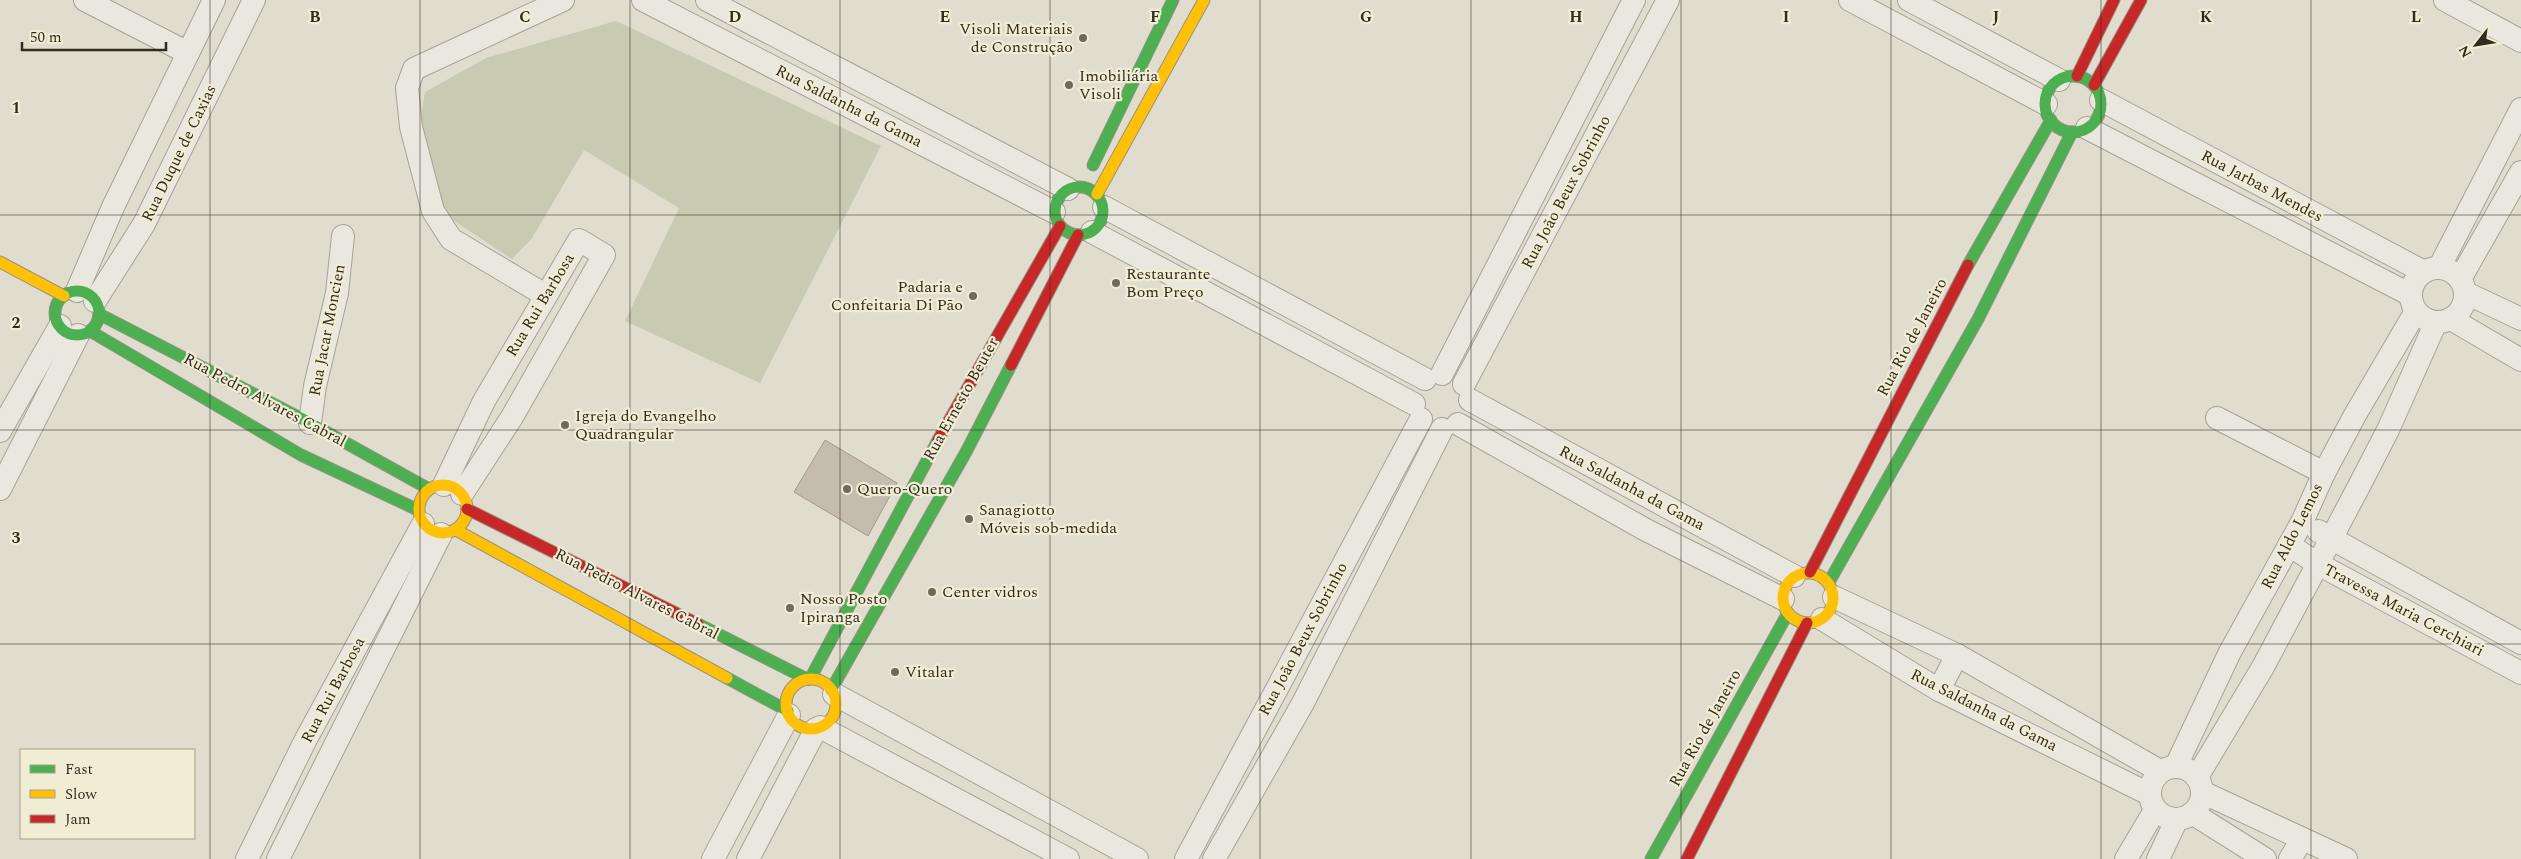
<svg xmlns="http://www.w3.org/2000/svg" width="2521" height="859" font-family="Spectral,serif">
<rect width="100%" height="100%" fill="#e1ddce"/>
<!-- cemetery -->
<path fill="#c8cab1" d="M616,21L881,146L760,383L625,321L679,208L584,150L532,238L512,259L436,209L418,135L425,92L486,58Z"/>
<!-- building -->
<path fill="#c4bdaf" stroke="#a1998d" d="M825,440L897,483L868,536L794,492Z"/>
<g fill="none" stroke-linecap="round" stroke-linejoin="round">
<defs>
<g id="street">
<path d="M85,0L188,53"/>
<path d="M643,0L1054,212"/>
<path d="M707,0L1068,189"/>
<path d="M1850,0L2046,104"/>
<path d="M1909,0L2059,80"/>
<path d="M2445,0L2521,41"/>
<path d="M2101,100L2424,272"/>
<path d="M2087,128L2411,295"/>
<path d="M1104,207L1425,379"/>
<path d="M1092,232L1414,404"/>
<path d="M2439,268L2521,109"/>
<circle cx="2438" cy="295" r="27"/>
<path d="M2460,279L2521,172"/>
<path d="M77,291L113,207L214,0"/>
<path d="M2466,293L2521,319"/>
<path d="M545,295L451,239L433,211L411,127L407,88L414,69L563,0"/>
<path d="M95,301L144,224L254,0"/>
<path d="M2451,319L2521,360"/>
<path d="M1442,374L1634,0"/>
<path d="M1464,384L1668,0"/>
<path d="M1470,400L1794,576"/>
<path d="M2217,418L2324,473"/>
<path d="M310,423L315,386L337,293L343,236"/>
<path d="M1458,424L1646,530L1783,599"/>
<path d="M0,431L60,326"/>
<path d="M444,485L484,401L579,240L604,255L512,417L462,494"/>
<path d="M0,489L78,335"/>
<path d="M2318,531L2521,643"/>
<path d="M2289,545L2318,564L2521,673"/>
<path d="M1834,597L1957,655L2160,771"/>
<path d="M1822,619L1939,690L2149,794"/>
<path d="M1939,690L1957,655"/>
<path d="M834,694L1137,859"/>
<path d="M820,727L1068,859"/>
<path d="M2176,766L2230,652L2302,522L2324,473L2355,415L2416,311"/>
<circle cx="2176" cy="793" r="26"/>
<path d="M2197,777L2263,667L2357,490L2388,430L2436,322"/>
<path d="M2202,792L2346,859"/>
<path d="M2192,813L2265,859"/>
<path d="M247,859L305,741L423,524"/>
<path d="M278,859L441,534"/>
<path d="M713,859L789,715"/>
<path d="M748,859L816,729"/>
<path d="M1186,859L1421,419"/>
<path d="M1214,859L1303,703L1442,429"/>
<path d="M2126,859L2155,810"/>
<path d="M2158,859L2177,819"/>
<path d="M2290,859L2302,839"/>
</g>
<g id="fast">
<circle cx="2073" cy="104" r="28"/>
<path d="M1093,165L1173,0"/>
<circle cx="1079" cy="211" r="24"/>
<path d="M1968,265L2051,120"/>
<circle cx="77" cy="313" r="22"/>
<path d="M99,314L310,423L429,489"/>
<path d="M90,331L301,455L418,510"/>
<path d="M1829,582L1978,319L2072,132"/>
<path d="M698,624L807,679"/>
<path d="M727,678L788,711"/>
<path d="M810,679L938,440"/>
<path d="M831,690L966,452L1011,365"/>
<path d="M1651,859L1788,613"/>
</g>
<g id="slow">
<path d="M1097,194L1204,0"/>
<path d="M0,262L64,296"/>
<circle cx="443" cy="509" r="24"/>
<path d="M456,530L727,678"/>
<circle cx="1808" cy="598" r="25"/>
<circle cx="811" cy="704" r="25"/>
</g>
<g id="jam">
<path d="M2077,76L2114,0"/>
<path d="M2094,85L2141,0"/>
<path d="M1011,365L1078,235"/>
<path d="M938,440L1060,226"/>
<path d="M467,509L698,624"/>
<path d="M1810,572L1968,265"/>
<path d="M1687,859L1807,623"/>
</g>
</defs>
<!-- street casing -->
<use href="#street" stroke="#a6a297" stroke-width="24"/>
<!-- fast casing -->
<use href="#fast" stroke="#969286" stroke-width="13"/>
<!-- slow casing -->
<use href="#slow" stroke="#969286" stroke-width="13"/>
<!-- jam casing -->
<use href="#jam" stroke="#969286" stroke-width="13"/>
<!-- street -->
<use href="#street" stroke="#eae7de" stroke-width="22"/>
<!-- fast -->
<use href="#fast" stroke="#4caf50" stroke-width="11"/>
<!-- slow -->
<use href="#slow" stroke="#ffc107" stroke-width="11"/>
<!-- jam -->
<use href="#jam" stroke="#c62828" stroke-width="11"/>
</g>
<!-- grid -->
<path fill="none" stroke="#342b20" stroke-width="1" stroke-opacity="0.55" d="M210,0V859M420,0V859M630,0V859M840,0V859M1050,0V859M1260,0V859M1471,0V859M1681,0V859M1891,0V859M2101,0V859M2311,0V859M0,215H2521M0,430H2521M0,644H2521"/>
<!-- markers -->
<g fill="#71695d" stroke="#f1ecd4" stroke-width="2">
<circle cx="1083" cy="38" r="5"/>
<circle cx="1069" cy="85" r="5"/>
<circle cx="1116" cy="283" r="5"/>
<circle cx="973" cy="296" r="5"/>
<circle cx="565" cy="425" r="5"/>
<circle cx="847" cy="489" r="5"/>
<circle cx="969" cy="519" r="5"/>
<circle cx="932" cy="592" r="5"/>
<circle cx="790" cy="608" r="5"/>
<circle cx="895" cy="672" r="5"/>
</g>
<g text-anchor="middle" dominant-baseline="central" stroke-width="4.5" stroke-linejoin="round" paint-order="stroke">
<!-- poi labels -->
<g font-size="16" fill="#342b20" stroke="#f1ecd4" text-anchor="start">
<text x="1073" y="29" text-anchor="end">Visoli Materiais<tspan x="1073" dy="18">de Construção</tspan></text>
<text x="1079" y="76">Imobiliária<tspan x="1079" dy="18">Visoli</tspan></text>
<text x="1126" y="274">Restaurante<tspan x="1126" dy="18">Bom Preço</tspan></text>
<text x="963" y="287" text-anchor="end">Padaria e<tspan x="963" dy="18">Confeitaria Di Pão</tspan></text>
<text x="575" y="416">Igreja do Evangelho<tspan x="575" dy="18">Quadrangular</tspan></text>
<text x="857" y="489">Quero-Quero</text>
<text x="979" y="510">Sanagiotto<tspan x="979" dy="18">Móveis sob-medida</tspan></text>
<text x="942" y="592">Center vidros</text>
<text x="800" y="599">Nosso Posto<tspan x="800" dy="18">Ipiranga</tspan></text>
<text x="905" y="672">Vitalar</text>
</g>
<!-- street labels -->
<g font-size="16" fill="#342b20" stroke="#f1ecd4">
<text transform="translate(849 106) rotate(27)">Rua Saldanha da Gama</text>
<text transform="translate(179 153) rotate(-64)">Rua Duque de Caxias</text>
<text transform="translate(2262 186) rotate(28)">Rua Jarbas Mendes</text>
<text transform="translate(1566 192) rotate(-62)">Rua João Beux Sobrinho</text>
<text transform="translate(540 305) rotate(-59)">Rua Rui Barbosa</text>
<text transform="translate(327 330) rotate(-79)">Rua Jacar Moncien</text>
<text transform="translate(1912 337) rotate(-62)">Rua Rio de Janeiro</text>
<text transform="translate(961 399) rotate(-61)">Rua Ernesto Beuter</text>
<text transform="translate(265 400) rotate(28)">Rua Pedro Alvares Cabral</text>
<text transform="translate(1632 488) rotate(28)">Rua Saldanha da Gama</text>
<text transform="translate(2292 536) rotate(-63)">Rua Aldo Lemos</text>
<text transform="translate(637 594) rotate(27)">Rua Pedro Alvares Cabral</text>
<text transform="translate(2404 610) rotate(28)">Travessa Maria Cerchiari</text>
<text transform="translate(1303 639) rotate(-62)">Rua João Beux Sobrinho</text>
<text transform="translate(333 690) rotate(-62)">Rua Rui Barbosa</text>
<text transform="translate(1984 710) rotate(27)">Rua Saldanha da Gama</text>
<text transform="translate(1705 728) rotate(-61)">Rua Rio de Janeiro</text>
</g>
</g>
<g font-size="16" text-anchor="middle" font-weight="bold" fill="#342b20" stroke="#f1ecd4" stroke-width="4.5" stroke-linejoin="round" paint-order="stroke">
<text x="315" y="22">B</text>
<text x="525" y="22">C</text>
<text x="735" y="22">D</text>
<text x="945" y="22">E</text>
<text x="1155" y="22">F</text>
<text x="1366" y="22">G</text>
<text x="1576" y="22">H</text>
<text x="1786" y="22">I</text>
<text x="1996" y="22">J</text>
<text x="2206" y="22">K</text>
<text x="2416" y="22">L</text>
<text x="16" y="113">1</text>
<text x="16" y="328">2</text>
<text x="16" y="543">3</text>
</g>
<!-- legend -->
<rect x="20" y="749" width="175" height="90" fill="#f1ecd4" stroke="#a59f8c"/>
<rect x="30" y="765" width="25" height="8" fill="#4caf50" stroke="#a59f8c"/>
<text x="65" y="774" font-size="15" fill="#342b20">Fast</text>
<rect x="30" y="790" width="25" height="8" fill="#ffc107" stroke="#a59f8c"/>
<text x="65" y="799" font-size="15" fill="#342b20">Slow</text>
<rect x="30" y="815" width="25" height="8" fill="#c62828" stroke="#a59f8c"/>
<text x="65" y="824" font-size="15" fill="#342b20">Jam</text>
<!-- north arrow -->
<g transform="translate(2476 45) rotate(239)" stroke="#f1ecd4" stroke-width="4" paint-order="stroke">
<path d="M0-4L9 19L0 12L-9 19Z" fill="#342b20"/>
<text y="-8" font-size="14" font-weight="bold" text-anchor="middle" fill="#342b20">N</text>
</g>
<!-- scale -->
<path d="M22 42v8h144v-8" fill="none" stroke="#342b20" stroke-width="2.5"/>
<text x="30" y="42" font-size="15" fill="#342b20" stroke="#f1ecd4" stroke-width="4" paint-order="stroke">50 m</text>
</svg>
